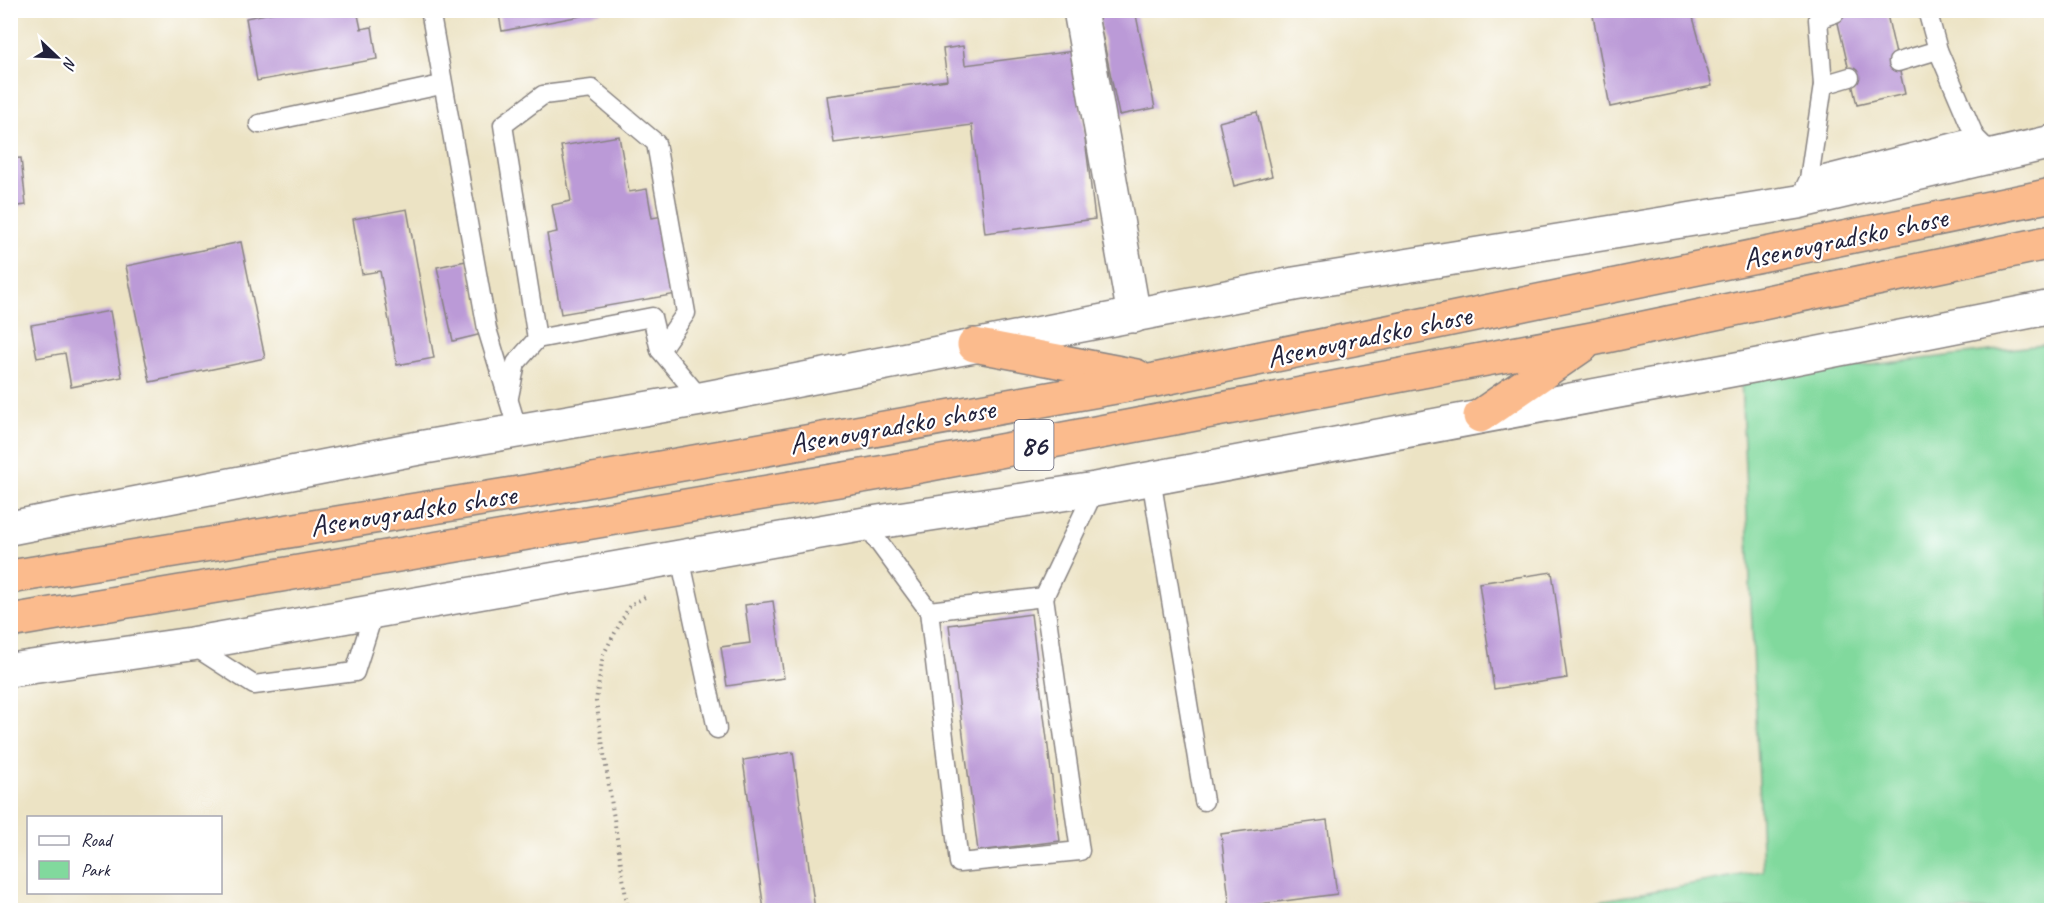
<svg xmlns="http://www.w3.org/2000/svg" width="2062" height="921" font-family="Caveat,sans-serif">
<rect width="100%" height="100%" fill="#fff"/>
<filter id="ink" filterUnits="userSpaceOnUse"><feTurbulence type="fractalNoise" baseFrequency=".0167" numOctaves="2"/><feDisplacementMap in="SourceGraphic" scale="12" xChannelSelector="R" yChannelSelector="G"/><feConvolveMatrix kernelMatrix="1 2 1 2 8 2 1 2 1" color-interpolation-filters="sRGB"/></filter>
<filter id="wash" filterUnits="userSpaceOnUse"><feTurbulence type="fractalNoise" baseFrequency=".008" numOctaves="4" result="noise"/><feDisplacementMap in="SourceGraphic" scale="24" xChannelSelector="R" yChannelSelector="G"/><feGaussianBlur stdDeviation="1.35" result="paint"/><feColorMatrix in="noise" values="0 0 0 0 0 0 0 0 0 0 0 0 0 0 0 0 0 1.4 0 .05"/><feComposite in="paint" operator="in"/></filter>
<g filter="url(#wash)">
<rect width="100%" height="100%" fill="#ece3c4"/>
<!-- green -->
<path fill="#81d99d" stroke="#527e6c" stroke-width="1.5" d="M2051,344V910H1550L1763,871L1741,380Z"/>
<g id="blocks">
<!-- building -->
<g fill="#bb9ad7">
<path d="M286,10H357L361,29L372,27L377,59L257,81L246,18Z"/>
<path d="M498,10H602V12L502,31Z"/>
<path d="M1097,10H1135L1155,108L1119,115Z"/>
<path d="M1592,10H1691L1712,86L1610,107Z"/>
<path d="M1835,10H1886L1905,94L1857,105Z"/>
<path d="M963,46L965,65L1074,51L1095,219L985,233L972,125L834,143L827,96L947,80L943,49Z"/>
<path d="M1257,112L1272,176L1234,186L1219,122Z"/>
<path d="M619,136L629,192L647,189L652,218L663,216L677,294L561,314L547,234L557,232L552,205L571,201L561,146Z"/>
<path d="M21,158L26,205L10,207V159Z"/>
<path d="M407,209L434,358L397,365L380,271L362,274L353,219Z"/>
<path d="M241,242L265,358L150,382L126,266Z"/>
<path d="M466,261L482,334L453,341L437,267Z"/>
<path d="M110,311L122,377L71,387L65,353L37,358L31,325Z"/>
<path d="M1552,572L1567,678L1494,689L1479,583Z"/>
<path d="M773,601L784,678L727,686L721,647L750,643L745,605Z"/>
<path d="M1031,614L1060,841L978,851L949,625Z"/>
<path d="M793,752L815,910H764L743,760Z"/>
<path d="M1327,820L1337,894L1230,908L1221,834Z"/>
</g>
</g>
</g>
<g filter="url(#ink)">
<use href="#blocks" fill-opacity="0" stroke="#878280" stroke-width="1.5"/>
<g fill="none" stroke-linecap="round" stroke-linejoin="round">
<defs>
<g id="lane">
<path d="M430,10L487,329L518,431"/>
<path d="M1927,10L1938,50L1975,137L1982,144"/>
<path d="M1898,62L1938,50"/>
<path d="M1823,85L1818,19L1835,13"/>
<path d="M259,124L441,85"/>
<path d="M1809,179L1823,85L1850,77"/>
<path d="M1798,202L1809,179L1975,137"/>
<path d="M537,339L652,317L660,350L701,399"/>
<path d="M509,397L516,363L537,339L503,125L543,95L592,89L656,143L686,313L660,350"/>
<path d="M1151,478L1204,801"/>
<path d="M865,524L929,611L959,863L1080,851L1044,597"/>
<path d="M680,557L717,729"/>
<path d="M929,611L1044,597L1095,489"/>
<path d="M192,645L254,685L355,672L374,612"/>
</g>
<g id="street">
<path d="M1080,10L1134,316"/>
<path d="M10,528L419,448L701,399L1294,284L1798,202L2052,142"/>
<path d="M10,670L191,644L865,524L1095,489L1774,362L2052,307"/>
</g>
<g id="highway">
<path d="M974,345L1136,376"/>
<path d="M1480,416L1583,345"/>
<path d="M10,577L525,492L1155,380L2052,195"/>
<path d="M10,621L915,467L1592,339L2052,242"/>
</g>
</defs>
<!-- lane casing -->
<use href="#lane" stroke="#878280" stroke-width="21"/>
<!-- street casing -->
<use href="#street" stroke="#878280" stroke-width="36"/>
<!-- highway casing -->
<use href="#highway" stroke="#878280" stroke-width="36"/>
<!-- path -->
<path stroke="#878280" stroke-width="4" stroke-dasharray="1.5 4.5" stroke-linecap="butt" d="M628,910L596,701L603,655L630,605L645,597"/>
<!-- lane -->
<use href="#lane" stroke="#fff" stroke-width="18"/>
<!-- street -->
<use href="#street" stroke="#fff" stroke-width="33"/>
<!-- highway -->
<use href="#highway" stroke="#fbbb8d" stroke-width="33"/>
</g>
</g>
<g text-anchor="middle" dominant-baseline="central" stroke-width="4.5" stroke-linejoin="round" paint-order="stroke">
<!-- shield labels -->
<rect fill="#fff" stroke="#646476" stroke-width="1.5" x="1014.5" y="420" width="39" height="50" rx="4.5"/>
<g font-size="28" font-weight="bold" fill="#22223b">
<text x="1034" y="445">86</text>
</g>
<!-- street labels -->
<g font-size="30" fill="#22223b" stroke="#fff">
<text transform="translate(1845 238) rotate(-12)">Asenovgradsko shose</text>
<text transform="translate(1369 336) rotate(-12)">Asenovgradsko shose</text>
<text transform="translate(892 426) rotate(-10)">Asenovgradsko shose</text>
<text transform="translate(413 510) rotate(-9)">Asenovgradsko shose</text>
</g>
</g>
<!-- margin -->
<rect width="2062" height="921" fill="none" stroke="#fff" stroke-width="36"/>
<!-- legend -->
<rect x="27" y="816" width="195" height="78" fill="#ffffff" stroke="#a7a7b1" stroke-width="1.5"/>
<rect x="39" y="836" width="30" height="9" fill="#ffffff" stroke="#a7a7b1" stroke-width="1.5"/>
<text x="81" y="846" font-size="18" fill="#22223b">Road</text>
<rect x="39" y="861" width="30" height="18" fill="#81d99d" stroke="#a7a7b1" stroke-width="1.5"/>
<text x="81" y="876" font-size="18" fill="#22223b">Park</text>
<!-- north arrow -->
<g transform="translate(57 57) rotate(113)" stroke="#ffffff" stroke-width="4.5" paint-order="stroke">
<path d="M0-4.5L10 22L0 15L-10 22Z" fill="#22223b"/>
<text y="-9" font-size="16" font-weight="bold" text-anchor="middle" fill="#22223b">N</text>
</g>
</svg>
